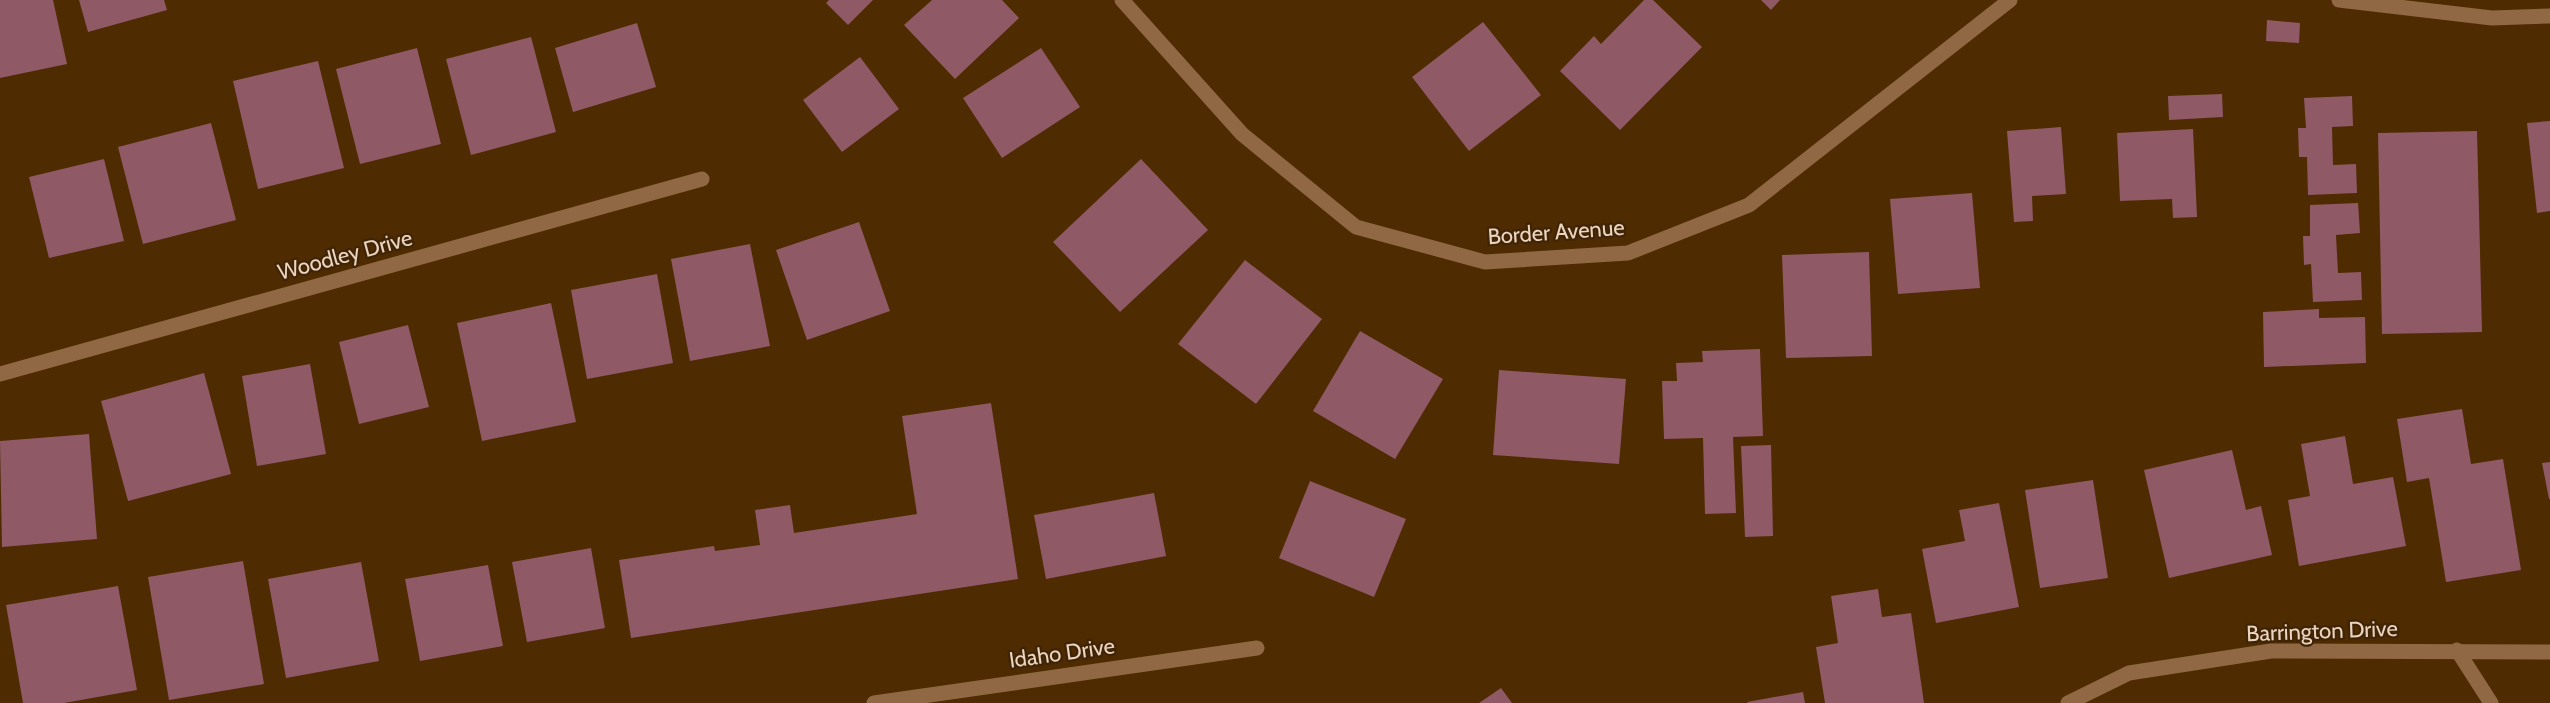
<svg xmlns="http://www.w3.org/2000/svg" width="2550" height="703" font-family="Cabin,sans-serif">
<rect width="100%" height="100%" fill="#4e2b01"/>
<!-- building -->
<g fill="#8f5966">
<path d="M0,0H53L67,64L0,78Z"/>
<path d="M79,0H164L167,10L88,32Z"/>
<path d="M829,0H873L848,25L826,3Z"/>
<path d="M932,0H1002L1019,18L955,79L904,25Z"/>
<path d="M1644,0H1653L1702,47L1620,130L1560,71L1594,36L1601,44Z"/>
<path d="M1761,0H1780L1771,10Z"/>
<path d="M2267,20L2300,23L2299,43L2266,41Z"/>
<path d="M1483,22L1541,95L1469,151L1412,77Z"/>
<path d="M637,23L656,87L573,112L555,48Z"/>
<path d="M531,37L556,132L471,155L446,59Z"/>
<path d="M417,48L441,144L360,164L336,69Z"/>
<path d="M1041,48L1080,107L1002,158L963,98Z"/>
<path d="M860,57L899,109L842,152L803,100Z"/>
<path d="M318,61L344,168L258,189L233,81Z"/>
<path d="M2222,94L2223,117L2169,120L2168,96Z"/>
<path d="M2352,96L2353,126L2332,127L2333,165L2356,164L2357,193L2308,195L2307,157H2299L2298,128H2306L2304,98Z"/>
<path d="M2550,121V211L2537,213L2527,123Z"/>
<path d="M211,123L236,220L143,244L118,147Z"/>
<path d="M2061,127L2066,194L2032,196L2033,221L2014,222L2007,131Z"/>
<path d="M2193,129L2197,217L2173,218L2172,199L2120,201L2117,133Z"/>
<path d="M2477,131L2482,332L2382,334L2378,133Z"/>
<path d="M104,159L124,241L49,258L29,177Z"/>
<path d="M1141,159L1208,230L1120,312L1053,242Z"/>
<path d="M1972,193L1980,288L1898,294L1890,199Z"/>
<path d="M2358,203L2360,233L2336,235L2338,273L2361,272L2362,300L2313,302L2311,264L2304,265L2303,236H2310V205Z"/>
<path d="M859,222L890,311L807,340L776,250Z"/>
<path d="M750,244L770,346L690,361L671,259Z"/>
<path d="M1869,252L1872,356L1786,358L1782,255Z"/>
<path d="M1245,260L1322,319L1256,404L1178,344Z"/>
<path d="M657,274L673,363L587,379L571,290Z"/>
<path d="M551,303L576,422L482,441L457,323Z"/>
<path d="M2319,309V318L2365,317L2366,363L2264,367L2263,312Z"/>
<path d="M408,325L429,407L359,424L339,342Z"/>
<path d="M1360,331L1443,379L1395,459L1313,411Z"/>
<path d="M1760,349L1763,436L1733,437L1736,513L1705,514L1703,438L1664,439L1662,381H1677L1676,363L1703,362L1702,351Z"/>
<path d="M310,364L326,454L257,466L242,376Z"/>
<path d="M1499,370L1626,379L1619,464L1493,455Z"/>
<path d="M204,373L231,474L128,501L101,401Z"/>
<path d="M991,403L1018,579L631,638L619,560L714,546L715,551L760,545L755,510L790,505L794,533L917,514L902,416Z"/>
<path d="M2462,409L2471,464L2503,459L2521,570L2446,582L2429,478L2407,482L2397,419Z"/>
<path d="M89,434L97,539L2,547L0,441Z"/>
<path d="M2345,436L2353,484L2393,477L2406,546L2299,566L2288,500L2310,496L2301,444Z"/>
<path d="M1771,445L1773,536L1745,537L1741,446Z"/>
<path d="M2232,450L2246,510L2261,506L2272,555L2169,578L2144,470Z"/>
<path d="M2550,462V499H2549L2542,463Z"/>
<path d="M2093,480L2108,578L2040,588L2025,490Z"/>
<path d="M1310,481L1406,519L1374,597L1279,558Z"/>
<path d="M1154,493L1166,556L1046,579L1034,515Z"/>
<path d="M1999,503L2019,607L1936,623L1922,549L1965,541L1959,510Z"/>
<path d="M591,548L605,628L527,642L512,562Z"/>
<path d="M243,561L264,684L169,700L148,577Z"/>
<path d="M361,562L379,661L286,678L268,579Z"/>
<path d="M488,565L503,646L420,661L405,579Z"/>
<path d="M118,586L137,690L64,703H23L6,605Z"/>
<path d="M1878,589L1882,617L1911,613L1924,703H1825L1816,647L1838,643L1831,596Z"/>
<path d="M1501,688L1512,703H1479Z"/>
<path d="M1803,692L1805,703H1748L1747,702Z"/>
</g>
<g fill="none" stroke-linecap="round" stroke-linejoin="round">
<!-- minor -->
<g stroke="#906843" stroke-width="15">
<path d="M1122,0L1242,134L1356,227L1485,262L1628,253L1749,205L2010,0"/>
<path d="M2339,0L2492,18L2550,16"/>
<path d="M0,374L702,179"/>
<path d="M2457,650L2491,703"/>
<path d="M874,703L1257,648"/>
<path d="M2068,703L2129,673L2271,651L2550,652"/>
</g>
</g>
<g text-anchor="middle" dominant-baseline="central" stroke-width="4.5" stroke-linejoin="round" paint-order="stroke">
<!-- street labels -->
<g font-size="22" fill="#ebd4c0" stroke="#3f2406">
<text transform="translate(1556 232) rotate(-4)">Border Avenue</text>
<text transform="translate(345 255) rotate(-15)">Woodley Drive</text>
<text transform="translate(2322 631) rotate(-2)">Barrington Drive</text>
<text transform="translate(1062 653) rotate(-8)">Idaho Drive</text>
</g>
</g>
</svg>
